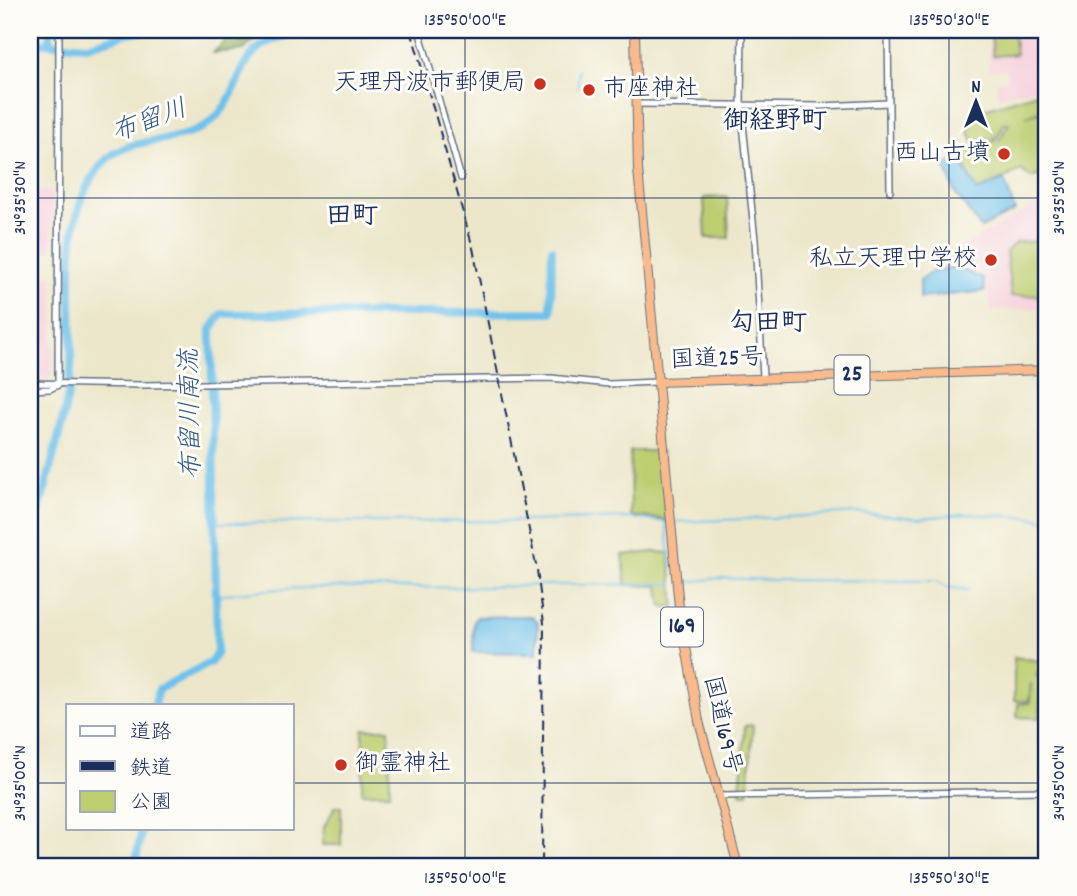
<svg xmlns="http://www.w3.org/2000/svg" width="1077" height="896" font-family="Dekko,'Klee One',sans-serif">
<rect width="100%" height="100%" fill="#fdfcf7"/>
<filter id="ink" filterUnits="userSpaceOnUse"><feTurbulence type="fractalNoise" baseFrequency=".0143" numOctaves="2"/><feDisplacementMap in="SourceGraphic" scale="14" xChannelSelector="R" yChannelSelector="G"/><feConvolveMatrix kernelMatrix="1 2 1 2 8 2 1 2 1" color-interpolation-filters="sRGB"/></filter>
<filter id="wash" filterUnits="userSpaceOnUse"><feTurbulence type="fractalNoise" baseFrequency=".00686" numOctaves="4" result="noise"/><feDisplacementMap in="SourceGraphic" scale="28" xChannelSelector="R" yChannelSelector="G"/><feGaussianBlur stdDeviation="1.57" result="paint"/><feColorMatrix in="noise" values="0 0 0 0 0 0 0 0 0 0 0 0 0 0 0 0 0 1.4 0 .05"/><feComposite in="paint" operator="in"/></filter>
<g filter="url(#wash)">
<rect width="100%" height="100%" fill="#ece7ca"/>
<!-- built -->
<g fill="#f5cfda">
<path d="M989,30H1043L1047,50V87L998,96L997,81L1008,79L1006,69L989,71Z"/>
<path d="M30,189L53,192L52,250L34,251V276H53V375L50,378L30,379Z"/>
<path d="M1047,199V298L1038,304V308L992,311L985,280L960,266L931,269L940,254L975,239Z"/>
</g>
<!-- green -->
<g fill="#bdce71" stroke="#6c7e68" stroke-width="2">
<path d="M991,30H1013L1016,54L993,56Z"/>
<path d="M1037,93L1042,110L1025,117L1047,110V173L1031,178L1021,170L978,191L971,183L961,150L999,140L1009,123L1004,124L997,137L973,142L968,129L974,112Z"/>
<path d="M727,197L729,238H706L704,198Z"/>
<path d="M1047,241V295L1011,296L1006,252L1016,242Z"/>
<path d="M630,451H661L667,520L631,516Z"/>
<path d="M654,552L669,553L675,606L662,607L659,586L626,585L623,555Z"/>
<path d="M1014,657L1047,662L1036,675L1041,681L1040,718L1017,717L1018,704L1030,703L1031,683L1029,701H1014Z"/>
<path d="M753,725L748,793H740L745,726Z"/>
<path d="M363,729H389L390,793H362Z"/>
<path d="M335,807H341V845H322L324,827Z"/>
</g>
<!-- forest -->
<path fill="#96b163" stroke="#587060" stroke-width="2" d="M266,30H280L259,35L244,50L213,53L229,37L238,33L239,41L243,42L251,33L258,34Z"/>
<!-- water -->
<g fill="#6ec1ea" stroke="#4478a4" stroke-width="2">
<path d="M959,158L977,191L1004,180L1015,211L981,228L955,193L945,166Z"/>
<path d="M956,267L983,279L985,291L920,298V280L931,272Z"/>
<path d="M532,616L538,622L537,653L473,652L474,621L477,617Z"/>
</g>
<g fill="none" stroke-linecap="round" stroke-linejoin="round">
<!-- stream -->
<g stroke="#6ec1ea" stroke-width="2">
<path d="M578,70V87"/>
<path d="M1027,517L1047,520"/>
<path d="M770,518L857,513L919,518L965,514L1026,517"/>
<path d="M557,520L630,518L668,522"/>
<path d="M529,521L556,520"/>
<path d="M675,522L768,518"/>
<path d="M213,523L527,521"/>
<path d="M666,524L672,569"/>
<path d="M775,580L936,581L946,587L968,590"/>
<path d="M682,583L719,578L773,580"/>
<path d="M540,585H556"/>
<path d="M558,585L672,584"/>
<path d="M226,594C329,581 435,592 539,585"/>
<path d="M217,596L224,595"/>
</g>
<!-- river -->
<g stroke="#6ec1ea" stroke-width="8">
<path d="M30,42L87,46L129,33L160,30"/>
<path d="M50,43V30"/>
<path d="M30,544C43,495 58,445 68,395C81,324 50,216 106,160C132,135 176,145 205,126C246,98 231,55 275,39C299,30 325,36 349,30"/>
<path d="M154,705L159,689L211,662L217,652L211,329L222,314L551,312L552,249"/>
<path d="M135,866L142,828"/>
</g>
</g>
</g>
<g filter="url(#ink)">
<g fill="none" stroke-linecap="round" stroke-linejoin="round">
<defs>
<g id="minor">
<path d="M419,30L461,178"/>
<path d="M742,30L741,105L755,240L763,377"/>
<path d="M888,30L890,191"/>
<path d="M637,104L821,106L889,103"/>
<path d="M30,383L142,385L551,378L609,384L657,382"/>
<path d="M58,385L59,30"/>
<path d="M30,390L50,389L58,385"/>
<path d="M718,796L1047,791"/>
</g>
<g id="highway">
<path d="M635,30L638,169L679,607L699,721L738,866"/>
<path d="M657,382L1047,370"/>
</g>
</defs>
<!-- minor casing -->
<use href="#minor" stroke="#646f84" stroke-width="8"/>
<!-- highway casing -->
<use href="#highway" stroke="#646f84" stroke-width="10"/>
<!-- minor -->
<use href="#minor" stroke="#fff" stroke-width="5"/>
<!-- highway -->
<use href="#highway" stroke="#fabb8c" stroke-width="8"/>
<!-- rail -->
<path stroke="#1b2f5e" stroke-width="2" stroke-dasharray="10 5" stroke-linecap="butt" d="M411,30L473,248L537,570L544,623L542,866"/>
</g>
</g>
<!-- ticks -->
<path fill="none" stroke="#1b2f5e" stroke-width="2" stroke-opacity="0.45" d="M465,30V866M949,30V866M30,198H1047M30,783H68M292,783H1047"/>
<!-- markers -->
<g fill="#c8321e" stroke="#fdfcf7" stroke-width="2.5">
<circle cx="540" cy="84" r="7"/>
<circle cx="589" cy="90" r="7"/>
<circle cx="1004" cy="154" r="7"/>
<circle cx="991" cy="260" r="7"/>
<circle cx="341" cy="765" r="7"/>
</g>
<g text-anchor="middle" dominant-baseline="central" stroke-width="6" stroke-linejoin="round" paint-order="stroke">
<!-- shield labels -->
<g fill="#fdfcf7" stroke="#5f6c8c" stroke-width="2">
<rect x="834.5" y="355.5" width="35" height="39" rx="5"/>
<rect x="661" y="607.5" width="42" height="39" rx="5"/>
</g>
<g font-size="23" font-weight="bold" fill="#1b2f5e">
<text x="852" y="375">25</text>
<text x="682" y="627">169</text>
</g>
<!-- poi labels -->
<g font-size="24" fill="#1b2f5e" stroke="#fdfcf7" text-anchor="end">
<text x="526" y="84">天理丹波市郵便局</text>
<text x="603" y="90" text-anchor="start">市座神社</text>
<text x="990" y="154">西山古墳</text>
<text x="977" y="260">私立天理中学校</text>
<text x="355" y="765" text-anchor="start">御霊神社</text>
</g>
<!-- street labels -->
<g font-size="24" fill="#1b2f5e" stroke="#fdfcf7">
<text transform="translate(717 360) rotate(-2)">国道25号</text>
<text transform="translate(721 725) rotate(77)">国道169号</text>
</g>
<!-- water labels -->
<g font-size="26" font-style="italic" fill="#345b88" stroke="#fdfcf7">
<text transform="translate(150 122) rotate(-20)">布留川</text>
<text transform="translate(192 414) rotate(-91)">布留川南流</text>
</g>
<!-- neighbourhood labels -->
<g font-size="26" font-weight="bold" fill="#1b2f5e" stroke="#fdfcf7">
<text x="775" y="122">御経野町</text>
<text x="352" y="217">田町</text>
<text x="768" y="324">勾田町</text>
</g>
</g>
<!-- margin -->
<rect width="1077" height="896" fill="none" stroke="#fdfcf7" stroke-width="77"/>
<!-- legend -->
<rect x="66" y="704" width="228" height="126" fill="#fdfcf7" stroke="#a3aaba" stroke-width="2"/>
<rect x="80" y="726" width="35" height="10" fill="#ffffff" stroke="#a3aaba" stroke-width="2"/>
<text x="130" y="738" font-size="21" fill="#1b2f5e">道路</text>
<rect x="80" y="761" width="35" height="10" fill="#1b2f5e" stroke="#a3aaba" stroke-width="2"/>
<text x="130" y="774" font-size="21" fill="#1b2f5e">鉄道</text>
<rect x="80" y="791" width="35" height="21" fill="#bdce71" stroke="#a3aaba" stroke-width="2"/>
<text x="130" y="808" font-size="21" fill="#1b2f5e">公園</text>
<!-- north arrow -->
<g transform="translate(976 102)" stroke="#fdfcf7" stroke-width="5" paint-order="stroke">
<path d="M0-5L12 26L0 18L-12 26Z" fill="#1b2f5e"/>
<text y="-10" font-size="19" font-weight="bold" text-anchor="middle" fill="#1b2f5e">N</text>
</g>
<rect x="38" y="38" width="1000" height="820" fill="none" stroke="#1b2f5e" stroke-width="2.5"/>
<g font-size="18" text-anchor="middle" fill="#1b2f5e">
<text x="465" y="25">135°50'00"E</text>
<text x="949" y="25">135°50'30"E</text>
<text transform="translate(19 198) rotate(-90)" y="6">34°35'30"N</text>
<text transform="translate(1058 198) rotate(-90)" y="6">34°35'30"N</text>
<text transform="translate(19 783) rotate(-90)" y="6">34°35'00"N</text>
<text transform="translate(1058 783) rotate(-90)" y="6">34°35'00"N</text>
<text x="465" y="883">135°50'00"E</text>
<text x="949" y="883">135°50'30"E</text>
</g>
</svg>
